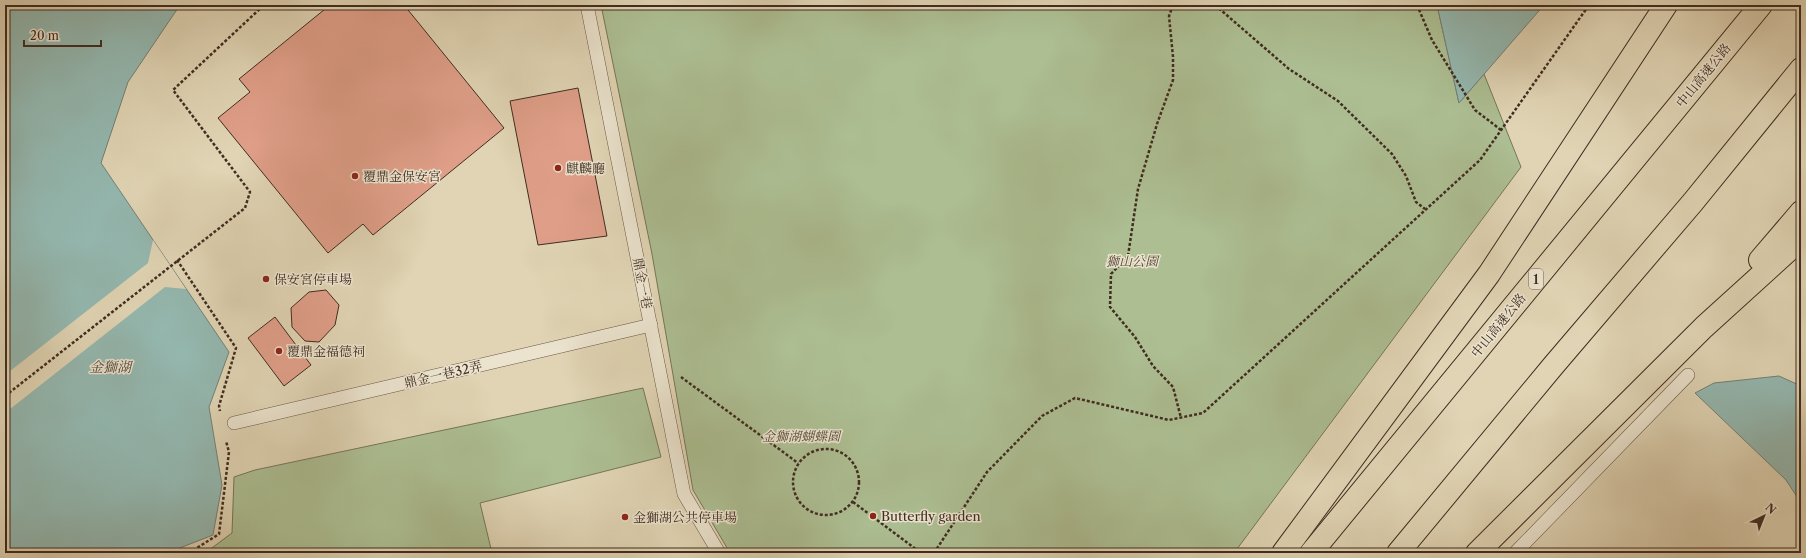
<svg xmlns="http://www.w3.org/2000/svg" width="1806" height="558" font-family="'Libre Caslon Text','Noto Serif TC',serif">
<rect width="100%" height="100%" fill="#e0d4b4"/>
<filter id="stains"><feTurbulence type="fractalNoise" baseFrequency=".005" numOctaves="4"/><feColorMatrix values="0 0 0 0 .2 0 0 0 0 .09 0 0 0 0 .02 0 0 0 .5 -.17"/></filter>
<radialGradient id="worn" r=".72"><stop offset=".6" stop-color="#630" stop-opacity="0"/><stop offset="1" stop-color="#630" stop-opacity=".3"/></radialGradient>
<!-- green -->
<g fill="#acbe92" stroke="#76755a">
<path d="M601,5H1437L1459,103L1484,74L1521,167L1234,553H730L693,490L652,254Z"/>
<path d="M643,388L661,457L480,503L492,553H205L232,533L234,477L255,470Z"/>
</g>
<!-- water -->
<g fill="#94b8b0" stroke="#738077">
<path d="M5,5H180L128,82L101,163L229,352L209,407L222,485L213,535L167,553H5Z"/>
<path d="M1437,5H1544L1459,103Z"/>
<path d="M1779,376L1801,386V503L1786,480L1695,393L1714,383Z"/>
</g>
<!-- pier -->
<path fill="#e0d4b4" d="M153,240L186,289L165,287L5,413V375L148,263Z"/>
<!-- building -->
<g fill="#df9e88" stroke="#412c21">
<path d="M330,5H404L504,128L373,235L363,224L328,253L218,118L250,92L239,79Z"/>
<path d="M578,88L607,236L538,245L510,101Z"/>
<path d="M326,290L339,305L335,325L319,342L305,341L292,327L291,308L309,292Z"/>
<path d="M275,317L311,365L284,386L248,338Z"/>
</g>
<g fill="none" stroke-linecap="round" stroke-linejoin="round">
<defs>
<g id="service">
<path d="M587,5L684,494L719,553"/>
<path d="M234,423L651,325"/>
<path d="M1515,553L1688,375"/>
</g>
<g id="motorway">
<path d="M1760,260L1801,212"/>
<path d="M1283,553L1489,274L1666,5"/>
<path d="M1311,553L1761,5"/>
<path d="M1398,553L1553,366L1693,202L1801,69"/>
<path d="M1477,553L1704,327L1801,239"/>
</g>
</defs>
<!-- service casing -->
<use href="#service" stroke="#695646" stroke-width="14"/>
<!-- motorway casing -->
<use href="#motorway" stroke="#412c21" stroke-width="24"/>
<!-- path -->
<g stroke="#412c21" stroke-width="2.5" stroke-dasharray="3 2" stroke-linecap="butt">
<path d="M1173,5L1169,16L1173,57V80L1157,124L1138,189L1128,256L1111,274L1110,307L1135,337L1153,366L1173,387L1181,418"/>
<path d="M1215,5L1289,69L1338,101L1392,154L1406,176L1416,202L1425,209"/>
<path d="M1417,5L1432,40L1475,110L1501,130"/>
<path d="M177,260L236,348L219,406L220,411"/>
<path d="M681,377L798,463"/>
<path d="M5,396L245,208L250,192L173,90L264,5"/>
<circle cx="826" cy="482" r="33"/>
<path d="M853,502L921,553"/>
<path d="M189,553L219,534L229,452L226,441"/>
<path d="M934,553L987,472L1042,416L1075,398L1169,420L1203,413L1480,160L1589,5"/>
</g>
<!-- service -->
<use href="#service" stroke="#ebe3ce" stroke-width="13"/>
<!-- motorway -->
<use href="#motorway" stroke="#e0d4b4" stroke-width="22"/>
</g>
<!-- markers -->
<g fill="#8f2418" stroke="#ebe3ce" stroke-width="1.5">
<circle cx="558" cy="168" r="4"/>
<circle cx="355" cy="176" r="4"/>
<circle cx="266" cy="279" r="4"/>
<circle cx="279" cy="351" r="4"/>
<circle cx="873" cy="516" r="4"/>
<circle cx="625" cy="517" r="4"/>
</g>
<g text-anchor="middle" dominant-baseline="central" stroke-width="3" stroke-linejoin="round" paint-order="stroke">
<!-- shield labels -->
<rect fill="#ebe3ce" stroke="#746355" stroke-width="1" x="1529" y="269" width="14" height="20" rx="3"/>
<g font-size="12" font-weight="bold" fill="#412c21">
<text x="1536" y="279">1</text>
</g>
<!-- street labels -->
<g font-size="13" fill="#412c21" stroke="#ebe3ce">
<text transform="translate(1703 75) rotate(-51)">中山高速公路</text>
<text transform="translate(643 283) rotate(79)">鼎金一巷</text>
<text transform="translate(1498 325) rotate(-51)">中山高速公路</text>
<text transform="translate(443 374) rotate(-13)">鼎金一巷32弄</text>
</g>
<!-- poi labels -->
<g font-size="13" fill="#412c21" stroke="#ebe3ce" text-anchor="start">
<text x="566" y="168">麒麟廳</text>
<text x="363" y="176">覆鼎金保安宮</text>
<text x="274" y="279">保安宮停車場</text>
<text x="287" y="351">覆鼎金福德祠</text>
<text x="881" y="516">Butterfly garden</text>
<text x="633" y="517">金獅湖公共停車場</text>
</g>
<!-- park labels -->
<g font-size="13" font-style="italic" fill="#564938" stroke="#ebe3ce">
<text x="1132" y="261">獅山公園</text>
<text x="801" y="436">金獅湖蝴蝶園</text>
</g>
<!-- water labels -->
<g font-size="14" font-style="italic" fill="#52483e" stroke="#ebe3ce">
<text x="110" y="367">金獅湖</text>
</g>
</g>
<!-- margin -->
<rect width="1806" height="558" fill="none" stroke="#e0d4b4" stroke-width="20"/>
<rect x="6" y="6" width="1794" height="546" fill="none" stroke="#412c21" stroke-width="2"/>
<rect x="10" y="10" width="1786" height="538" fill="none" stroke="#412c21"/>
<!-- north arrow -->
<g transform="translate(1764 516) rotate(43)" stroke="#ebe3ce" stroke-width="3" paint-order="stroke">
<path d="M0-3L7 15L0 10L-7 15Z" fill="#412c21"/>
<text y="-6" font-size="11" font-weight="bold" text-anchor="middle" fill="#412c21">N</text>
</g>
<!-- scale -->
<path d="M24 40v6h77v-6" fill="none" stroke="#412c21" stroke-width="2"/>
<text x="30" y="40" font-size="12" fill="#412c21" stroke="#ebe3ce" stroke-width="3" paint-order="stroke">20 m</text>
<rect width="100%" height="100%" filter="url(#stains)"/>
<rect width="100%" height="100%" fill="url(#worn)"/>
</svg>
